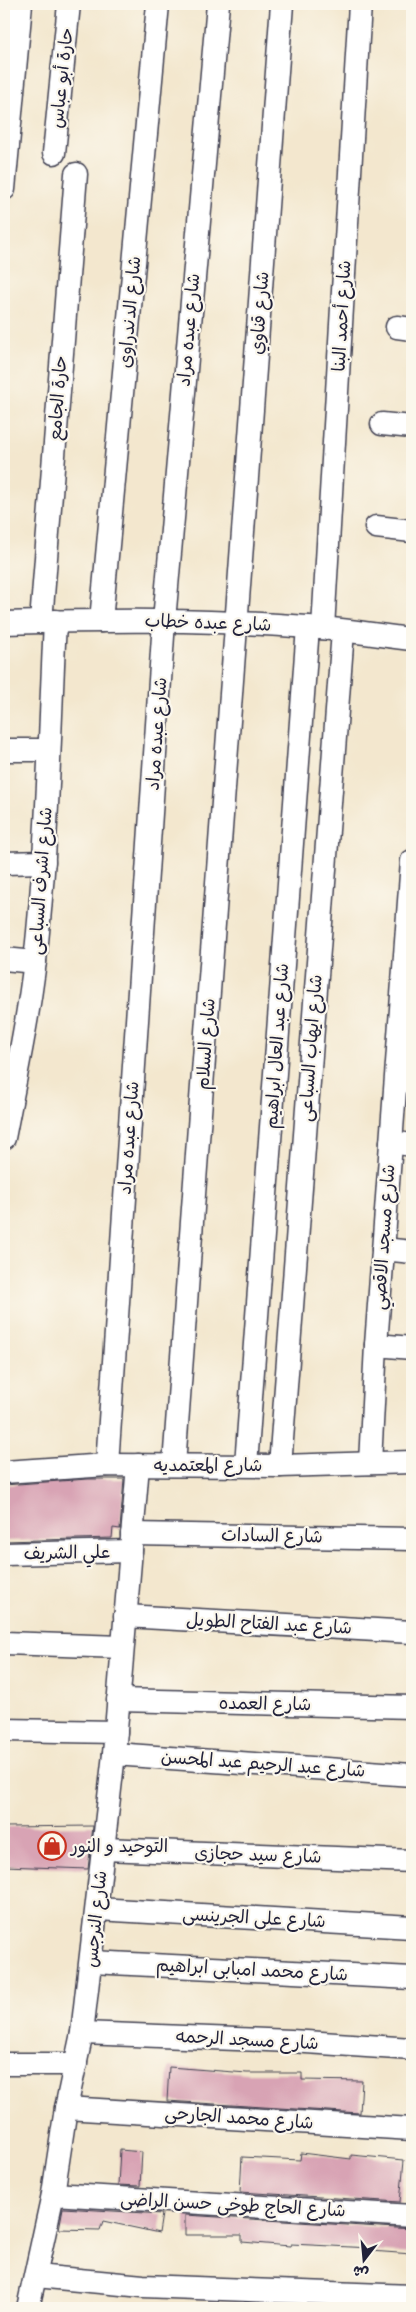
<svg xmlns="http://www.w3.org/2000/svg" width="416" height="2312" font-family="'Balsamiq Sans','Playpen Sans Arabic',sans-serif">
<rect width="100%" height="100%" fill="#fbf7ec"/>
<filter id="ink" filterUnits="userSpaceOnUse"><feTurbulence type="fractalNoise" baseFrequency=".02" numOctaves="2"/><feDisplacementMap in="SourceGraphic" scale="10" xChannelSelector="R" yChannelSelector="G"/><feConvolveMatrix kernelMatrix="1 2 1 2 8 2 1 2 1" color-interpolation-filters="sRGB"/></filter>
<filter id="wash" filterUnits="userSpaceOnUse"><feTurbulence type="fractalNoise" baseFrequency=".0096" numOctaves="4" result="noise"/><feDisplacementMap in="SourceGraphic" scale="20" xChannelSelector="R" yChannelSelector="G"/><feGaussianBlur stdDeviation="1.12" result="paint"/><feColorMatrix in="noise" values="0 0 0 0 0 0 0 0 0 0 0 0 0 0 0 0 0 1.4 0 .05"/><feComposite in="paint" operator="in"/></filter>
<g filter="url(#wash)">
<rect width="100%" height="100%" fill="#f3e7ce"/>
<g id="blocks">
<!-- building -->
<g fill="#d8a3b4">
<path d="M88,1479H124L120,1529L113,1528L112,1538L4,1541V1485Z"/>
<path d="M93,1826L88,1869L4,1866V1827Z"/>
<path d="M169,2067L247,2073H302V2080L362,2081L360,2113L167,2101Z"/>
<path d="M120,2150L142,2152L140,2186L118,2185Z"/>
<path d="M301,2153L351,2159V2155L404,2160L400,2202L240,2192L242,2157L300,2160Z"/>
<path d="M63,2208L162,2214L159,2233L103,2221L100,2230L59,2229Z"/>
<path d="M185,2215L412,2229V2254L371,2251V2248L291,2244L290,2246L242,2242V2235H185Z"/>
</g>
</g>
</g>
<g filter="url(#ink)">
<use href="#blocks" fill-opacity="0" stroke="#414051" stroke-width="1"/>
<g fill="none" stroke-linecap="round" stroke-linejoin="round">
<defs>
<g id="street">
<path d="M54,153L69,4"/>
<path d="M4,189L21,4"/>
<path d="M397,327L412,329"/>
<path d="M382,424L412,427"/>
<path d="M376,527L412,531"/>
<path d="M101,621L158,4"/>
<path d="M41,622L76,174"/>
<path d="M4,623C105,620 206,619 307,627C342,629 377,635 412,639"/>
<path d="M323,628L360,4"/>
<path d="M4,750H48"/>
<path d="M4,863L44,862"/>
<path d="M4,959L35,962"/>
<path d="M4,1138C17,1070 32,1001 38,932C48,829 50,725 55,621"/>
<path d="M391,1142L412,1145"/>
<path d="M383,1249L412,1252"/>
<path d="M376,1345L412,1348"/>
<path d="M370,1463L376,1345L412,861"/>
<path d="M107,1465L164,621L218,4"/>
<path d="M174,1465L282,4"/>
<path d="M246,1465L308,627"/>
<path d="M280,1466L343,631"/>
<path d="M4,1472L107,1465L280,1466L412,1462"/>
<path d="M132,1534L412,1539"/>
<path d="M4,1554L131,1551"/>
<path d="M125,1616L412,1632"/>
<path d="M4,1643L122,1647"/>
<path d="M118,1700L412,1707"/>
<path d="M4,1730L116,1732"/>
<path d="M114,1754L412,1775"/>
<path d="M104,1849L412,1861"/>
<path d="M97,1909L412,1927"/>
<path d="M91,1962L412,1978"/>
<path d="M82,2033L291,2041L412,2049"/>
<path d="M4,2064H76"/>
<path d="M66,2108L412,2129"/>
<path d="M53,2194L412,2216"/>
<path d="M36,2276L143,2286L412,2296"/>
<path d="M28,2308L53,2194L66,2108L82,2033L114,1754L138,1465"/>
</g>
</defs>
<!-- street casing -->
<use href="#street" stroke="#414051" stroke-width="25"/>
<!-- street -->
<use href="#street" stroke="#fff" stroke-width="22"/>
</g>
</g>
<!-- icons -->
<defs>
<symbol id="shop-ring" viewBox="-11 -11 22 22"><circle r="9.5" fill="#fbf7ec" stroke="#c8321e" stroke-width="1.5"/><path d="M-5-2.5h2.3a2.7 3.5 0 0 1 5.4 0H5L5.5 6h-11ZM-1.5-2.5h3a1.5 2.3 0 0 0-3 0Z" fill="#c8321e"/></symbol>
</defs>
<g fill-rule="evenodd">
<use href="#shop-ring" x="36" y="1830" width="32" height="32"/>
</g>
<g text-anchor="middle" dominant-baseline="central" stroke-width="4.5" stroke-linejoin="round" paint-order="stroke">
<!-- street labels -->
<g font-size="18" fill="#22223b" stroke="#fbf7ec">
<text transform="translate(62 78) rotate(-84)">حارة أبو عباس</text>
<text transform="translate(130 312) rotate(-85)">شارع الدندراوى</text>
<text transform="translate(260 313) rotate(-86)">شارع قناوي</text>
<text transform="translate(342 316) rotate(-87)">شارع أحمد البنا</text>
<text transform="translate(189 330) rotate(-85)">شارع عبده مراد</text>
<text transform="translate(58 398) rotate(-86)">حارة الجامع</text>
<text transform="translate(208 623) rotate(2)">شارع عبده خطاب</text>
<text transform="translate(157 734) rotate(-86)">شارع عبده مراد</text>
<text transform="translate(41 881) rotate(-86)">شارع اشرف السباعى</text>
<text transform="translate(206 1044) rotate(-86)">شارع السلام</text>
<text transform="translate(277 1046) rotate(-86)">شارع عبد العال ابراهيم</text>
<text transform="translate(311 1048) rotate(-86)">شارع ايهاب السباعى</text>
<text transform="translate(129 1138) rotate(-86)">شارع عبده مراد</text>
<text transform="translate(384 1237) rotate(-86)">شارع مسجد الاقصي</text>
<text x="208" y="1465">شارع المعتمديه</text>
<text transform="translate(272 1536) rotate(1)">شارع السادات</text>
<text transform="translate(67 1553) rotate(-1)">علي الشريف</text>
<text transform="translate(269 1624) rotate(3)">شارع عبد الفتاح الطويل</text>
<text transform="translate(265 1704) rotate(1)">شارع العمده</text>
<text transform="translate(263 1764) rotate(4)">شارع عبد الرحيم عبد المحسن</text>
<text transform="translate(258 1855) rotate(2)">شارع سيد حجازى</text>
<text transform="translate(254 1918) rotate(3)">شارع على الجرينسى</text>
<text transform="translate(96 1919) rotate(-84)">شارع النرجس</text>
<text transform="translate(252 1970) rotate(3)">شارع محمد امبابى ابراهيم</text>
<text transform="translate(247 2040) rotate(3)">شارع مسجد الرحمه</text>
<text transform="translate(239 2118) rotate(4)">شارع محمد الجارحى</text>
<text transform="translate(233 2205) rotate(3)">شارع الحاج طوخى حسن الراضى</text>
</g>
<!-- poi labels -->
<g font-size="18" fill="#22223b" stroke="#fbf7ec" text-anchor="start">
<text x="71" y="1846">التوحيد و النور</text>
</g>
</g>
<!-- margin -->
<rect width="416" height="2312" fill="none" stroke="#fbf7ec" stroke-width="20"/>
<!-- north arrow -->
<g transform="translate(364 2260) rotate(196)" stroke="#fbf7ec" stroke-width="4" paint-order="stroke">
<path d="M0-4L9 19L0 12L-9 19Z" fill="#22223b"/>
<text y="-8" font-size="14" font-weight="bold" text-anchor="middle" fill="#22223b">ش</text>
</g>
</svg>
